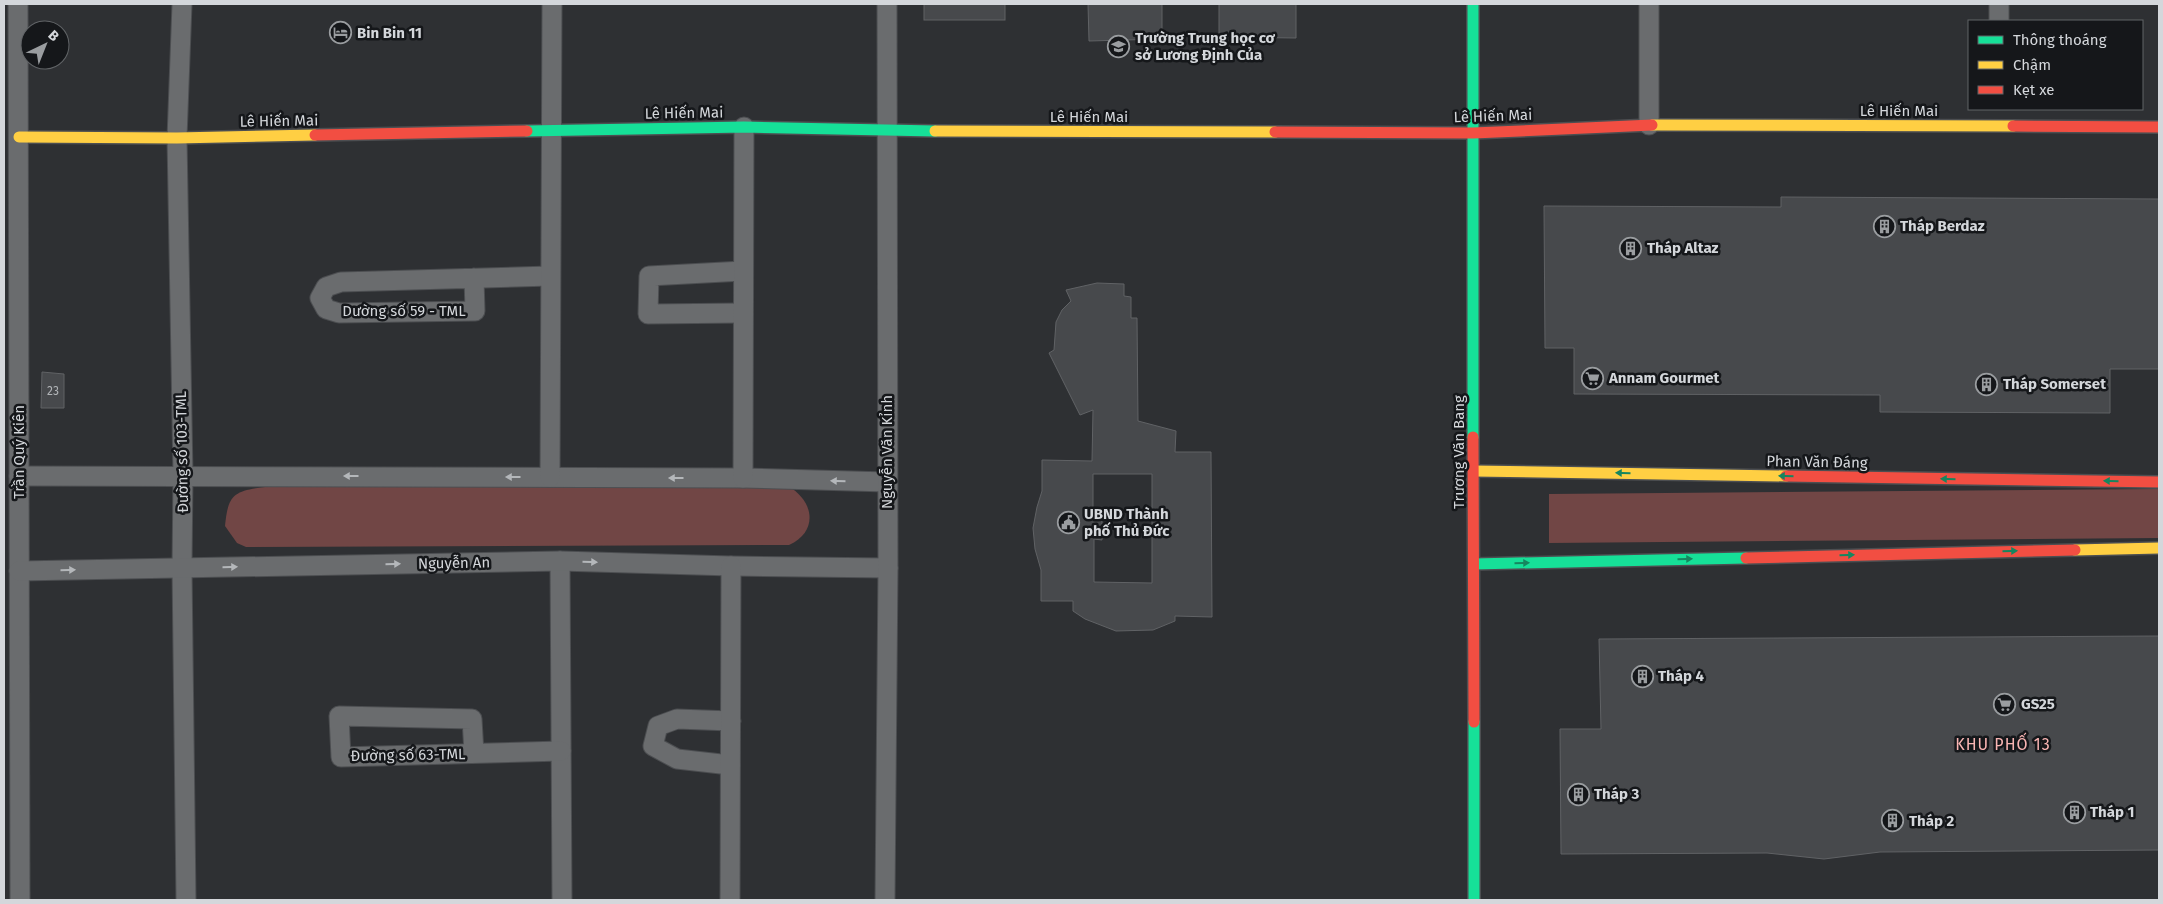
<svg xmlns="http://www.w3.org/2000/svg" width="2163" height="904" font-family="'Fira Sans',sans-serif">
<rect width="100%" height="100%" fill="#2e3033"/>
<!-- green -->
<g fill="#714645">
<path d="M788,486C814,501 819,531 789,545L246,547L237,543L225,526C228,495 233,491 265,487Z"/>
<path d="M2159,489V538L1549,543V494Z"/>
</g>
<!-- building -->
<g fill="#47494c" stroke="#606265" fill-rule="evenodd">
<rect x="924" y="4" width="81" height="16"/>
<path d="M1088,4H1162V39L1089,41Z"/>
<path d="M1219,4H1296V38L1219,37Z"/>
<path d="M1781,197L2159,199V369H2110V413L1880,412V395L1574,394V348H1545L1544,206L1781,207Z"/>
<path d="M1097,283L1124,284V296L1131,297V318H1137L1138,421L1176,431L1175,452H1211L1212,617L1175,616V621L1153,630L1116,631L1085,619L1073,611V601H1041V570L1035,549L1033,528L1037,507L1042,491V460L1092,461L1093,410L1080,415L1049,353L1054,350L1056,322L1062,310L1071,301L1066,290ZM1093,474H1152V583L1094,582V539L1102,540V514H1093Z"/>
<path d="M42,372L64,374V408H41Z"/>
<path d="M2159,636V850L1880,852L1824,859L1767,853L1561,854L1560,729H1601L1599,639Z"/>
</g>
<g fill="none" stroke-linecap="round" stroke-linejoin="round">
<defs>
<g id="street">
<path d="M18,4L20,900"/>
<path d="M182,4L177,138L183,475L182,568L186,900"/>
<path d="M1649,4V125"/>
<path d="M1999,4V21"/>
<path d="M474,278L475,311L339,313L326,309L320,298L326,287L341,282L550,276"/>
<path d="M743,313L648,314L649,276L743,271"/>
<path d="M19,476L743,478L887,482"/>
<path d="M550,477L552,4"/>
<path d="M743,478L744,127"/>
<path d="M560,561L562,900"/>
<path d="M19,571L560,561L731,566L888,568"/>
<path d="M474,753L472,719L339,716L341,757L561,751"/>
<path d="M730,765L677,759L653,746L658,726L677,719L731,721"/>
<path d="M730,900L731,566"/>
<path d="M885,900L888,568L887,4"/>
</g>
<g id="fast">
<path d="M1473,4V437"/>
<path d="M527,131L744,127L935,131"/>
<path d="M1474,564L1746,558"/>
<path d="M1474,722V900"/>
</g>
<g id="slow">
<path d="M1652,125L2013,126"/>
<path d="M935,131L1275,132"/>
<path d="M19,137L177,138L315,135"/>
<path d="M1474,471L1786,476"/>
<path d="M2075,550L2159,548"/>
</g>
<g id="jam">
<path d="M2013,126L2159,127"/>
<path d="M1275,132L1473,133L1652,125"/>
<path d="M315,135L527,131"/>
<path d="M1473,437L1474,722"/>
<path d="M1786,476L2159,482"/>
<path d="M1746,558L2075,550"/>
</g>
</defs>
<!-- street casing -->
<use href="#street" stroke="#4c4e51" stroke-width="21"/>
<!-- fast casing -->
<use href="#fast" stroke="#4c4e51" stroke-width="14"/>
<!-- slow casing -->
<use href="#slow" stroke="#4c4e51" stroke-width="14"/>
<!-- jam casing -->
<use href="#jam" stroke="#4c4e51" stroke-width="14"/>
<!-- street -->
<use href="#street" stroke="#6a6c6e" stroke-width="19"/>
<!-- fast -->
<use href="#fast" stroke="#16e098" stroke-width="11"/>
<!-- slow -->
<use href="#slow" stroke="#ffcf43" stroke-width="11"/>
<!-- jam -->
<use href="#jam" stroke="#f24e42" stroke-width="11"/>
</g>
<!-- one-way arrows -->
<defs><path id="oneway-solid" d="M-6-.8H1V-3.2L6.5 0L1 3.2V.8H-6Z" transform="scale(1.25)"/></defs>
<g fill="#16865f">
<use href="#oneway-solid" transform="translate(1623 473) rotate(-179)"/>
<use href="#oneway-solid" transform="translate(1786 476) rotate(-179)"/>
<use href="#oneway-solid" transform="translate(1948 479) rotate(-179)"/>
<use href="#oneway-solid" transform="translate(2111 481) rotate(-179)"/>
<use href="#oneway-solid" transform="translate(2010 551) rotate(-1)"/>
<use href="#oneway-solid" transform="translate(1847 555) rotate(-1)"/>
<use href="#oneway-solid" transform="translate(1685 559) rotate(-1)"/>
<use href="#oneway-solid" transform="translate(1522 563) rotate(-1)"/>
</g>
<g fill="#b4b7ba">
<use href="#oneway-solid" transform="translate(351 476) rotate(-180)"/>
<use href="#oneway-solid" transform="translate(513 477) rotate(-180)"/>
<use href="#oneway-solid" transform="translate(676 478) rotate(-180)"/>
<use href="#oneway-solid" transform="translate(838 481) rotate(-178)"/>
<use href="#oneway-solid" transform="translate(590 562) rotate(2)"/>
<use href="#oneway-solid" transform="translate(393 564) rotate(-1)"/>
<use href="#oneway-solid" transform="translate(230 567) rotate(-1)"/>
<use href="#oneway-solid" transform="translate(68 570) rotate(-1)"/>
</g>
<!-- icons -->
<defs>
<symbol id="hotel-ring" viewBox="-11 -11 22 22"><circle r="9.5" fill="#15171a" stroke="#9a9da0" stroke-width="1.5"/><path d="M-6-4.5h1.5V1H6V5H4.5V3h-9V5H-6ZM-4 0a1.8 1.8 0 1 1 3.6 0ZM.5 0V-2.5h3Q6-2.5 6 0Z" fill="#9a9da0"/></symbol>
<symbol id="school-ring" viewBox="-11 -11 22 22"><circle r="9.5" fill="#15171a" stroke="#9a9da0" stroke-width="1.5"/><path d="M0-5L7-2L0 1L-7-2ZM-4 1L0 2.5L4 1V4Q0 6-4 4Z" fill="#9a9da0"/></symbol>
<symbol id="building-ring" viewBox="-11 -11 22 22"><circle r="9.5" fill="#15171a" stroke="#9a9da0" stroke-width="1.5"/><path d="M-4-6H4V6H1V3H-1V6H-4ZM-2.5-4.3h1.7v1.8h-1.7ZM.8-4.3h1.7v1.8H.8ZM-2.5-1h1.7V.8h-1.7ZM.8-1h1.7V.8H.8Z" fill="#9a9da0"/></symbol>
<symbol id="supermarket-ring" viewBox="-11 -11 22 22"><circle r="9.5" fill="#15171a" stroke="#9a9da0" stroke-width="1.5"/><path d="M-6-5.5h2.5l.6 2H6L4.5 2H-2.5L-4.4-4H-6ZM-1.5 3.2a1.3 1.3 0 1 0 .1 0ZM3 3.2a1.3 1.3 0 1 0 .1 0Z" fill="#9a9da0"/></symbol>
<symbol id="civic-ring" viewBox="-11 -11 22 22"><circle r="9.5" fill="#15171a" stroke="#9a9da0" stroke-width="1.5"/><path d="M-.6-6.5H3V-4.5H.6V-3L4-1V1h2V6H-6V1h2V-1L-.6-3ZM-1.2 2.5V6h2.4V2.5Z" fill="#9a9da0"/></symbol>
</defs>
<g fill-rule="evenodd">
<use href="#hotel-ring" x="328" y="20" width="25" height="25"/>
<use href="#school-ring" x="1106" y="34" width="25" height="25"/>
<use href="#building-ring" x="1872" y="214" width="25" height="25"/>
<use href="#building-ring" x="1618" y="236" width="25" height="25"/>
<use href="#supermarket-ring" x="1580" y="366" width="25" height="25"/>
<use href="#building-ring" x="1974" y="372" width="25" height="25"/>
<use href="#civic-ring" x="1056" y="510" width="25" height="25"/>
<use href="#building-ring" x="1630" y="664" width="25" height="25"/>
<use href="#supermarket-ring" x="1992" y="692" width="25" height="25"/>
<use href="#building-ring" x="1566" y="782" width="25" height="25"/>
<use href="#building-ring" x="2062" y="800" width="25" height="25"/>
<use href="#building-ring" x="1880" y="808" width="25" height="25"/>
</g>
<g text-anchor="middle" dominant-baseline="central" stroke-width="5" stroke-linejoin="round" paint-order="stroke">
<!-- number labels -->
<g font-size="12" fill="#b1b4b7">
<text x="53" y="391">23</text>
</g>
<!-- poi labels -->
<g font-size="15" font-weight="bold" fill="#d4d7db" stroke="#15171a" text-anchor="start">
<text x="357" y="33">Bin Bin 11</text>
<text x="1135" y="38">Trường Trung học cơ<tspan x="1135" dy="17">sở Lương Định Của</tspan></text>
<text x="1900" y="226">Tháp Berdaz</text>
<text x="1647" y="248">Tháp Altaz</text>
<text x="1609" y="378">Annam Gourmet</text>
<text x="2003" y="384">Tháp Somerset</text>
<text x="1084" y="514">UBND Thành<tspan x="1084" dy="17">phố Thủ Đức</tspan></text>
<text x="1658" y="676">Tháp 4</text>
<text x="2021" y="704">GS25</text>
<text x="1594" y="794">Tháp 3</text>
<text x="2090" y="812">Tháp 1</text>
<text x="1909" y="821">Tháp 2</text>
</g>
<!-- street labels -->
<g font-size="15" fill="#d4d7db" stroke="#15171a">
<text x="1899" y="111">Lê Hiến Mai</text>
<text transform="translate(684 113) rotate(-1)">Lê Hiến Mai</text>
<text transform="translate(1493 116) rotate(-2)">Lê Hiến Mai</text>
<text x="1089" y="117">Lê Hiến Mai</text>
<text transform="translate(279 121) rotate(-1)">Lê Hiến Mai</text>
<text x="404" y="311">Dường số 59 - TML</text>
<text transform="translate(19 452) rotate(-90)">Trần Quý Kiên</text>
<text transform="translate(182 452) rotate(-91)">Đường số 103-TML</text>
<text transform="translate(887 452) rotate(-90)">Nguyễn Văn Kỉnh</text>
<text transform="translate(1459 452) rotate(-90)">Trương Văn Bang</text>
<text transform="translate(1817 462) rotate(1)">Phan Văn Đáng</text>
<text transform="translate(454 563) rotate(-1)">Nguyễn An</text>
<text transform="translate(408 755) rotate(-1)">Đường số 63-TML</text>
</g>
<!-- neighbourhood labels -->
<g font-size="16" letter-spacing="1" fill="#f9b5b3" stroke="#15171a">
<text x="2003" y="744">KHU PHỐ 13</text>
</g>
</g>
<!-- border -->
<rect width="2163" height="904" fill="none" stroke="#d4d7db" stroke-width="10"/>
<!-- legend -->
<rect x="1968" y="20" width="175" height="90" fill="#15171a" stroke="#616467"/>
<rect x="1978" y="36" width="25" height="8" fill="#16e098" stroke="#616467"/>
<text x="2013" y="45" font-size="15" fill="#d4d7db">Thông thoáng</text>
<rect x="1978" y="61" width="25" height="8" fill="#ffcf43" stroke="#616467"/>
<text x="2013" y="70" font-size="15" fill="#d4d7db">Chậm</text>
<rect x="1978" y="86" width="25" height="8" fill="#f24e42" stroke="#616467"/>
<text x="2013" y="95" font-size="15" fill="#d4d7db">Kẹt xe</text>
<!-- north arrow -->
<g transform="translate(45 45) rotate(43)"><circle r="24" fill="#15171a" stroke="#616467"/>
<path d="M0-4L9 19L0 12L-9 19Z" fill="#9a9da0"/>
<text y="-8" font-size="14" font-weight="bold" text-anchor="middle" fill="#d4d7db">B</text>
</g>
</svg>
